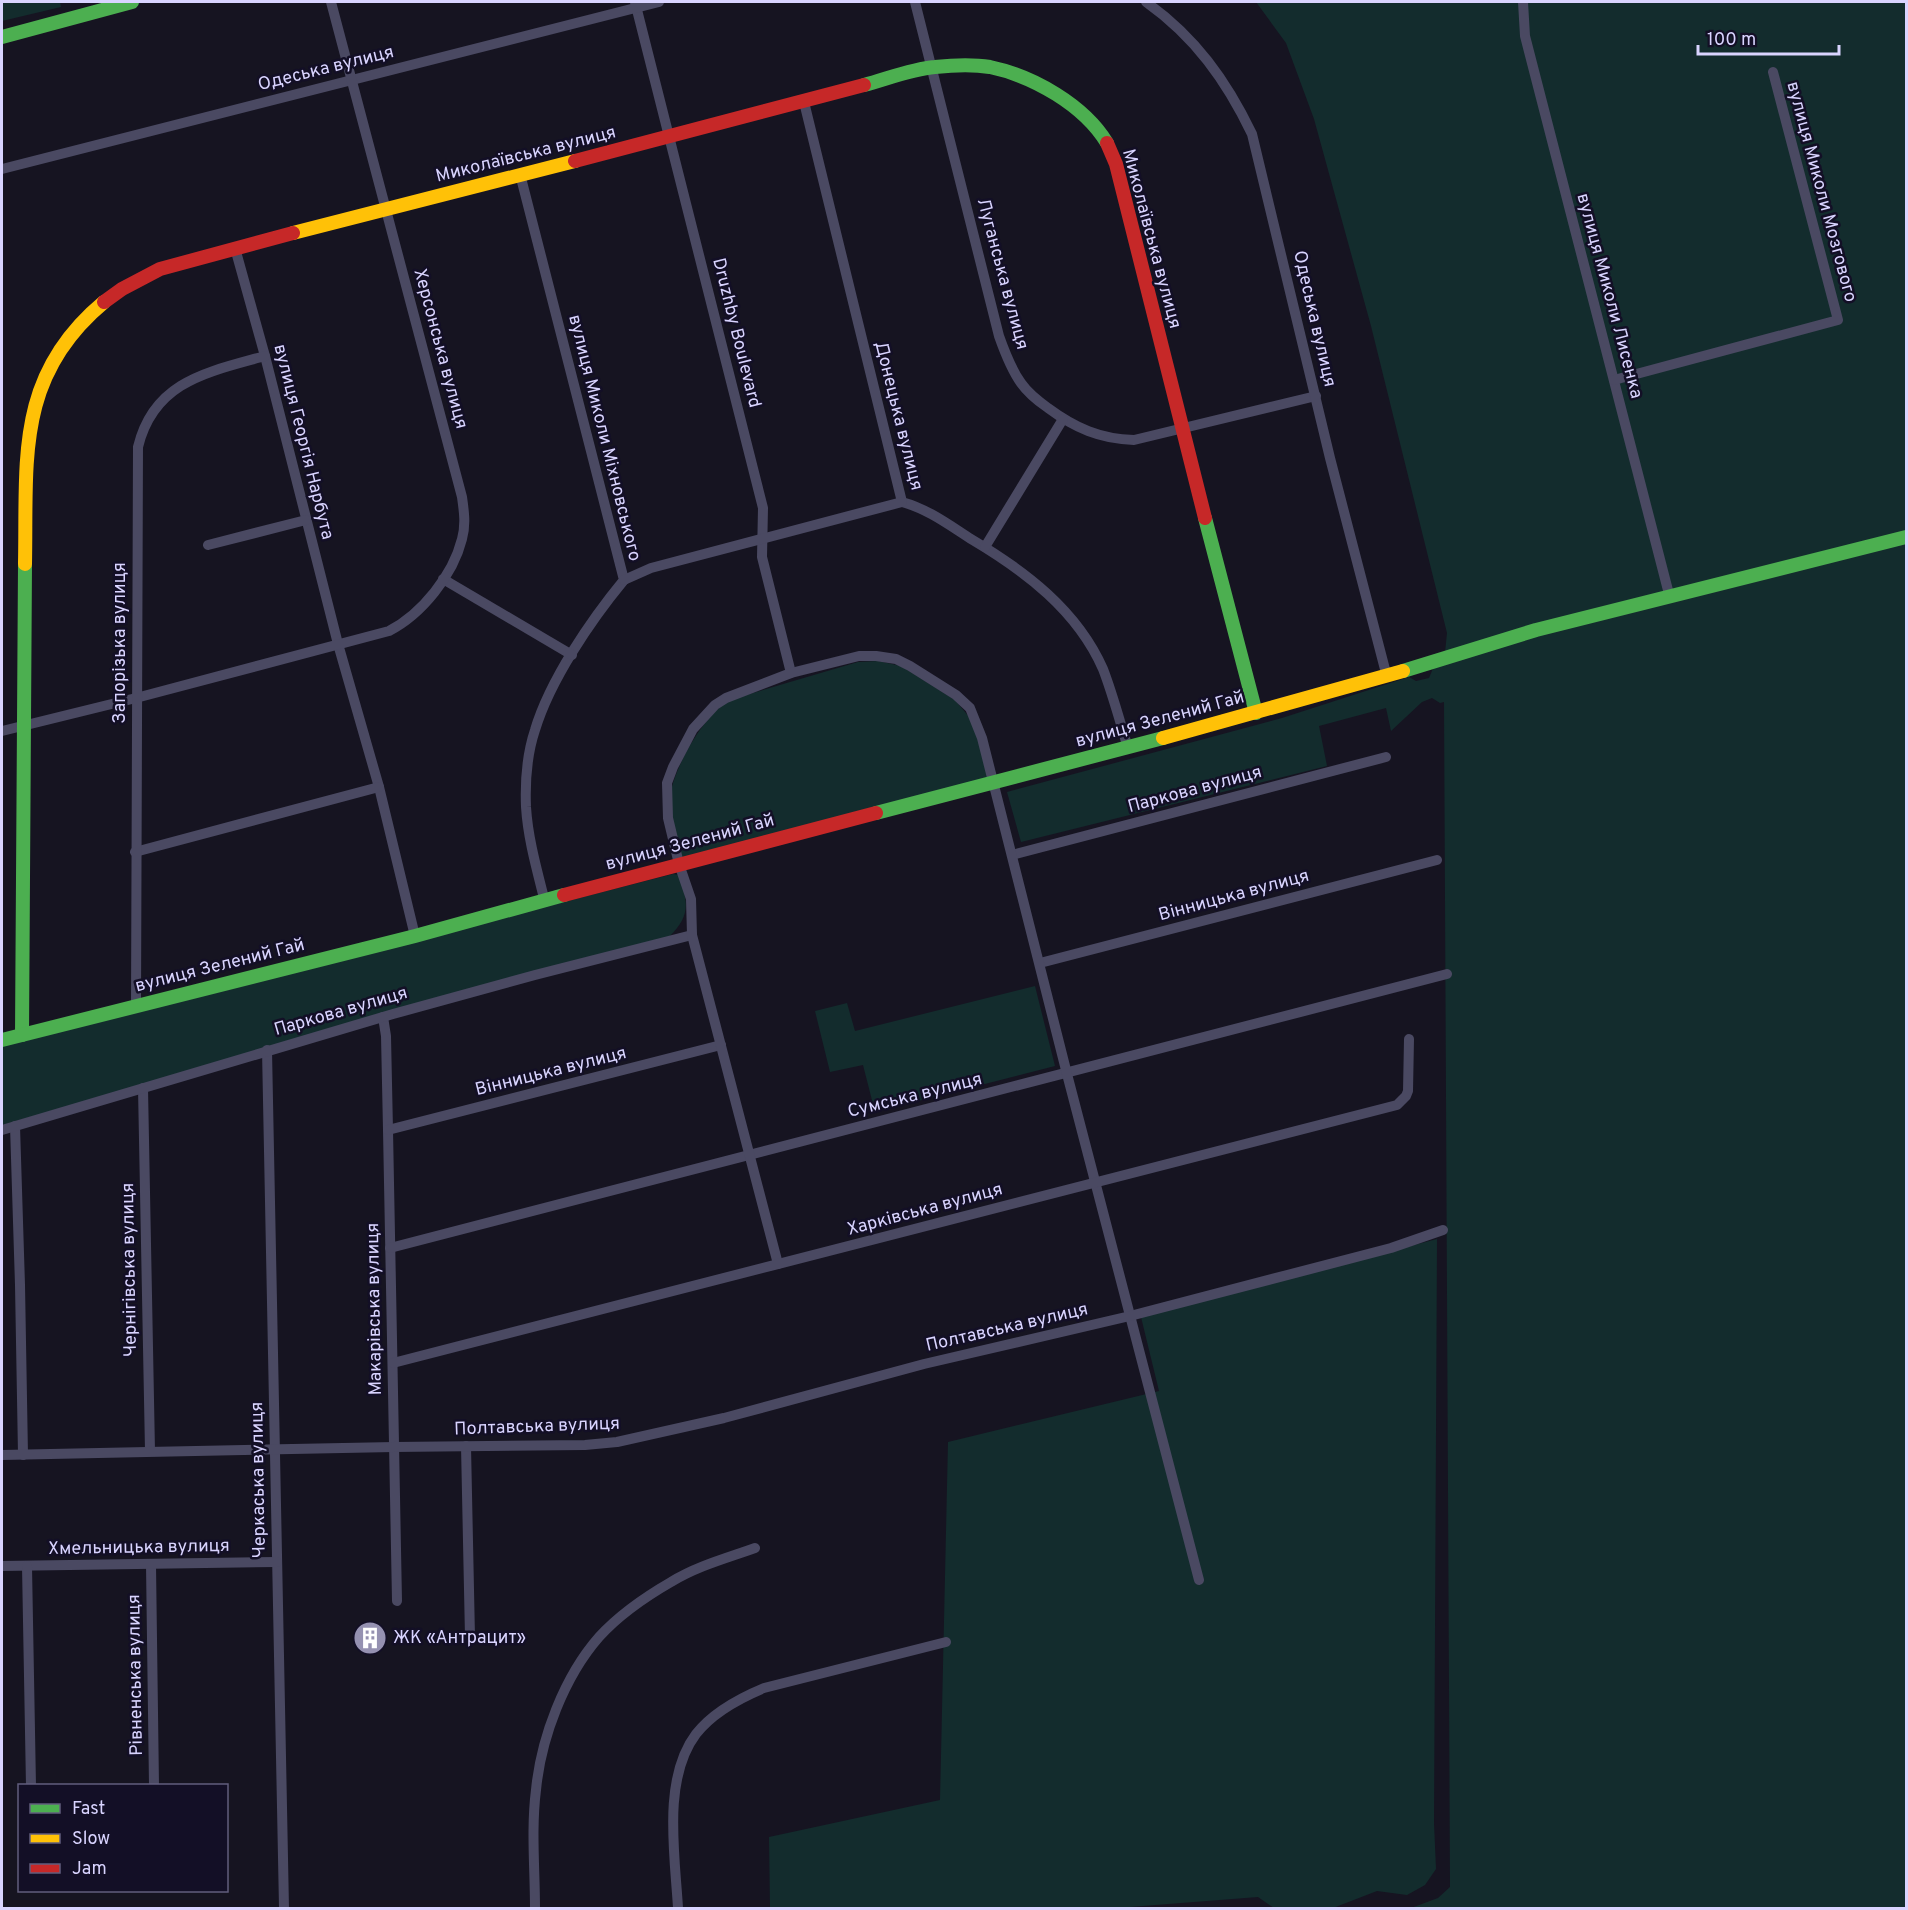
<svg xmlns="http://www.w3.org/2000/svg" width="1908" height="1910" font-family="Overpass,sans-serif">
<rect width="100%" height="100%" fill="#161421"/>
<!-- green -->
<g fill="#132c2d">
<path d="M2,2H60L61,7L2,21Z"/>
<path d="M1256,2H1906V1908H1411L1438,1898L1450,1887L1444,702L1440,703L1432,698L1422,702L1391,731L1386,708L1319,726L1327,766L1021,842L1007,792L1282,718L1409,677L1416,681L1429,678L1434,666L1444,663L1447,633L1371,326L1314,119L1286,43Z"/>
<path d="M878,661L901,666L955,700L970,718L994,782L679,864C676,850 670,834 668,819C664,782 699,720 729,700L858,662Z"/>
<path d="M673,874L679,875C688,903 691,915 669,937L2,1125V1046Z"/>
<path d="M1035,986L1055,1066L875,1112L863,1065L830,1072L815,1011L847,1003L855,1031Z"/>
<path d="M1437,1239L1434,1823L1436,1869L1425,1885L1407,1895L1377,1891L1333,1908H1274L1258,1897L1117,1908H770L769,1837L940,1800L948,1442L1159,1391L1141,1317Z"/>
</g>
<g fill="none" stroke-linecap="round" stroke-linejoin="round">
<!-- street -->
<g stroke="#4a4962" stroke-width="10">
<path d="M635,2L763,508L762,557L791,673"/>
<path d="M915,2L999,336C1005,353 1011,369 1021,383C1028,393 1038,401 1048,408C1075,428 1100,439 1134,440L1316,396"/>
<path d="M1146,2C1195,37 1226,80 1252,134L1330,458L1387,677"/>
<path d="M1523,2L1525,36L1670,598"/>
<path d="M804,102L902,502C928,509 949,525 971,539C1025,571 1077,610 1103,669C1113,695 1120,722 1128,748"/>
<path d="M2,169L659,2"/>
<path d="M520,174L624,580C591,620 550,680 535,730C527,754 525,782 526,807C528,839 537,870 545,902"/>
<path d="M235,248L265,356L338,644L379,787L415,936"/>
<path d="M1614,380L1838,320L1773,72"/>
<path d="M208,545L306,520"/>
<path d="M985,547L1063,419"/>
<path d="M443,579L572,655"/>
<path d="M624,580L651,568L902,502"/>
<path d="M2,731L136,698L389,631C422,614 453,575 462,539C466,525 464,511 462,497L331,2"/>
<path d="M135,852L379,787"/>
<path d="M1012,855L1386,757"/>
<path d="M1040,963L1437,860"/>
<path d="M136,1006L138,447C154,381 208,372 265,356"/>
<path d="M383,1017L386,1036L388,1130L397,1601"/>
<path d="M267,1050L284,1908"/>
<path d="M143,1088L150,1451"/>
<path d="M15,1126L20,1285L23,1455"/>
<path d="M2,1130L393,1014L535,975L692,935"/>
<path d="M388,1130L721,1045"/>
<path d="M390,1248L1447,974"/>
<path d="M778,1264L692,935L691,899L679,864L668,818L667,783L673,767L693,729L715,705L726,698L791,673L859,656H876L896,659L910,666L956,695L970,708L982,738L1067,1074L1199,1580"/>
<path d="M393,1363L1397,1105L1406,1096L1408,1091L1409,1039"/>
<path d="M466,1446L470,1637"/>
<path d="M2,1455L394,1447L585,1445L617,1442L724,1418L924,1364L1130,1316L1391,1248L1443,1230"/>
<path d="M151,1565L154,1786"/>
<path d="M2,1566L277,1562"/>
<path d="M27,1566L31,1786"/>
<path d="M535,1908C535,1870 531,1829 536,1790C541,1738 564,1677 599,1637C619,1615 645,1597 671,1582C697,1566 727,1558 755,1548"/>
<path d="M678,1908C675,1855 662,1779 696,1734C713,1712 740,1698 764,1688L946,1642"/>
</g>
<!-- fast -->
<g stroke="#4caf50" stroke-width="14">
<path d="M2,37L132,2"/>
<path d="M864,85C887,79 911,69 935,67C953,65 972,64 990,67C1033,76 1084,105 1107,143"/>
<path d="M1205,518L1256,713"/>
<path d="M1403,671L1536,630L1906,537"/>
<path d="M876,813L1163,738"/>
<path d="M22,1035L25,564"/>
<path d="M2,1040L415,936L564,895"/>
</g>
<!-- slow -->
<g stroke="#ffc107" stroke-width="14">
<path d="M293,233L575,161"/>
<path d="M25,564C27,459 15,376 104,302"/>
<path d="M1163,738L1403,671"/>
</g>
<!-- jam -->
<g stroke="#c62828" stroke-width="14">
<path d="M1107,143L1116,164L1205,518"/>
<path d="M575,161L864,85"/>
<path d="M104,302L122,289L160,269L293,233"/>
<path d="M564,895L876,813"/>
</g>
</g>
<!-- icons -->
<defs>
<symbol id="building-disc" viewBox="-11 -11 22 22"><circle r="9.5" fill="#9591b1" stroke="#130f26"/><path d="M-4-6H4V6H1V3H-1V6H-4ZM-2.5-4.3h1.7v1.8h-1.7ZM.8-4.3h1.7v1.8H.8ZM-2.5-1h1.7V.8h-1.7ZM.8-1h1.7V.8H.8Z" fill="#fff"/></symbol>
</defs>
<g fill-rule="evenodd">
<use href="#building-disc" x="351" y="1619" width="38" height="38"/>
</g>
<g text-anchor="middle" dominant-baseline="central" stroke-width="5" stroke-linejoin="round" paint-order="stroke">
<!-- street labels -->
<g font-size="18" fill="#d9d4ff" stroke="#130f26">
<text transform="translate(326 69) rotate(-14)">Одеська вулиця</text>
<text transform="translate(526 155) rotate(-14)">Миколаївська вулиця</text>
<text transform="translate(1821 192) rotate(75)">вулиця Миколи Мозгового</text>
<text transform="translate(1151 239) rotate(75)">Миколаївська вулиця</text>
<text transform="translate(1002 274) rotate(75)">Луганська вулиця</text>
<text transform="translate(1609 296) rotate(75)">вулиця Миколи Лисенка</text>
<text transform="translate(1314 319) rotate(77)">Одеська вулиця</text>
<text transform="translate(736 333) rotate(76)">Druzhby Boulevard</text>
<text transform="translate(440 349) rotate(75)">Херсонська вулиця</text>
<text transform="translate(898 416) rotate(76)">Донецька вулиця</text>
<text transform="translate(604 438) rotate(76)">вулиця Миколи Міхновського</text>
<text transform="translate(303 442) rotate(76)">вулиця Георгія Нарбута</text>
<text transform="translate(120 643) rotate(-90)">Запорізька вулиця</text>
<text transform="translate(1160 720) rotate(-15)">вулиця Зелений Гай</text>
<text transform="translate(1195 790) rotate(-15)">Паркова вулиця</text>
<text transform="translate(690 843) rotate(-15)">вулиця Зелений Гай</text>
<text transform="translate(1234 896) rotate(-15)">Вінницька вулиця</text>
<text transform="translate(220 966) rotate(-14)">вулиця Зелений Гай</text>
<text transform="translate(341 1012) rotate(-16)">Паркова вулиця</text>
<text transform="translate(551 1072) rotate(-14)">Вінницька вулиця</text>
<text transform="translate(915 1096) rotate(-14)">Сумська вулиця</text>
<text transform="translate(925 1210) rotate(-15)">Харківська вулиця</text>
<text transform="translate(130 1270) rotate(-91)">Чернігівська вулиця</text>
<text transform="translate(375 1309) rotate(-91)">Макарівська вулиця</text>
<text transform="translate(1007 1328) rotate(-13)">Полтавська вулиця</text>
<text transform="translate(537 1427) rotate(-2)">Полтавська вулиця</text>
<text transform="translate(259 1480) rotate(-91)">Черкаська вулиця</text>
<text transform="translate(139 1548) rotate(-1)">Хмельницька вулиця</text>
<text transform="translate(136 1675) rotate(-91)">Рівненська вулиця</text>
</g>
<!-- poi labels -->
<g font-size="18" fill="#d9d4ff" stroke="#130f26" text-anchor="start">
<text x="393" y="1638">ЖК «Антрацит»</text>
</g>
</g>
<!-- border -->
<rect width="1908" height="1910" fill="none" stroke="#d9d4ff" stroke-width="6"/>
<!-- legend -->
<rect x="18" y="1784" width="210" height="108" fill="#130f26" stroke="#625e7d" stroke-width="1.5"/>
<rect x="30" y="1804" width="30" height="9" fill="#4caf50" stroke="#625e7d" stroke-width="1.5"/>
<text x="72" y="1814" font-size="18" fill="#d9d4ff">Fast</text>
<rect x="30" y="1834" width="30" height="9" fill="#ffc107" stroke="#625e7d" stroke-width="1.5"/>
<text x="72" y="1844" font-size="18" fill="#d9d4ff">Slow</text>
<rect x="30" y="1864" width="30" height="9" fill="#c62828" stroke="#625e7d" stroke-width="1.5"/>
<text x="72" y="1874" font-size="18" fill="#d9d4ff">Jam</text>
<!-- scale -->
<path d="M1698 45v9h141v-9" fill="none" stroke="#d9d4ff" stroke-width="3"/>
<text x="1707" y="45" font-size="18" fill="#d9d4ff" stroke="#130f26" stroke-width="4.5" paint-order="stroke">100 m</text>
</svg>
